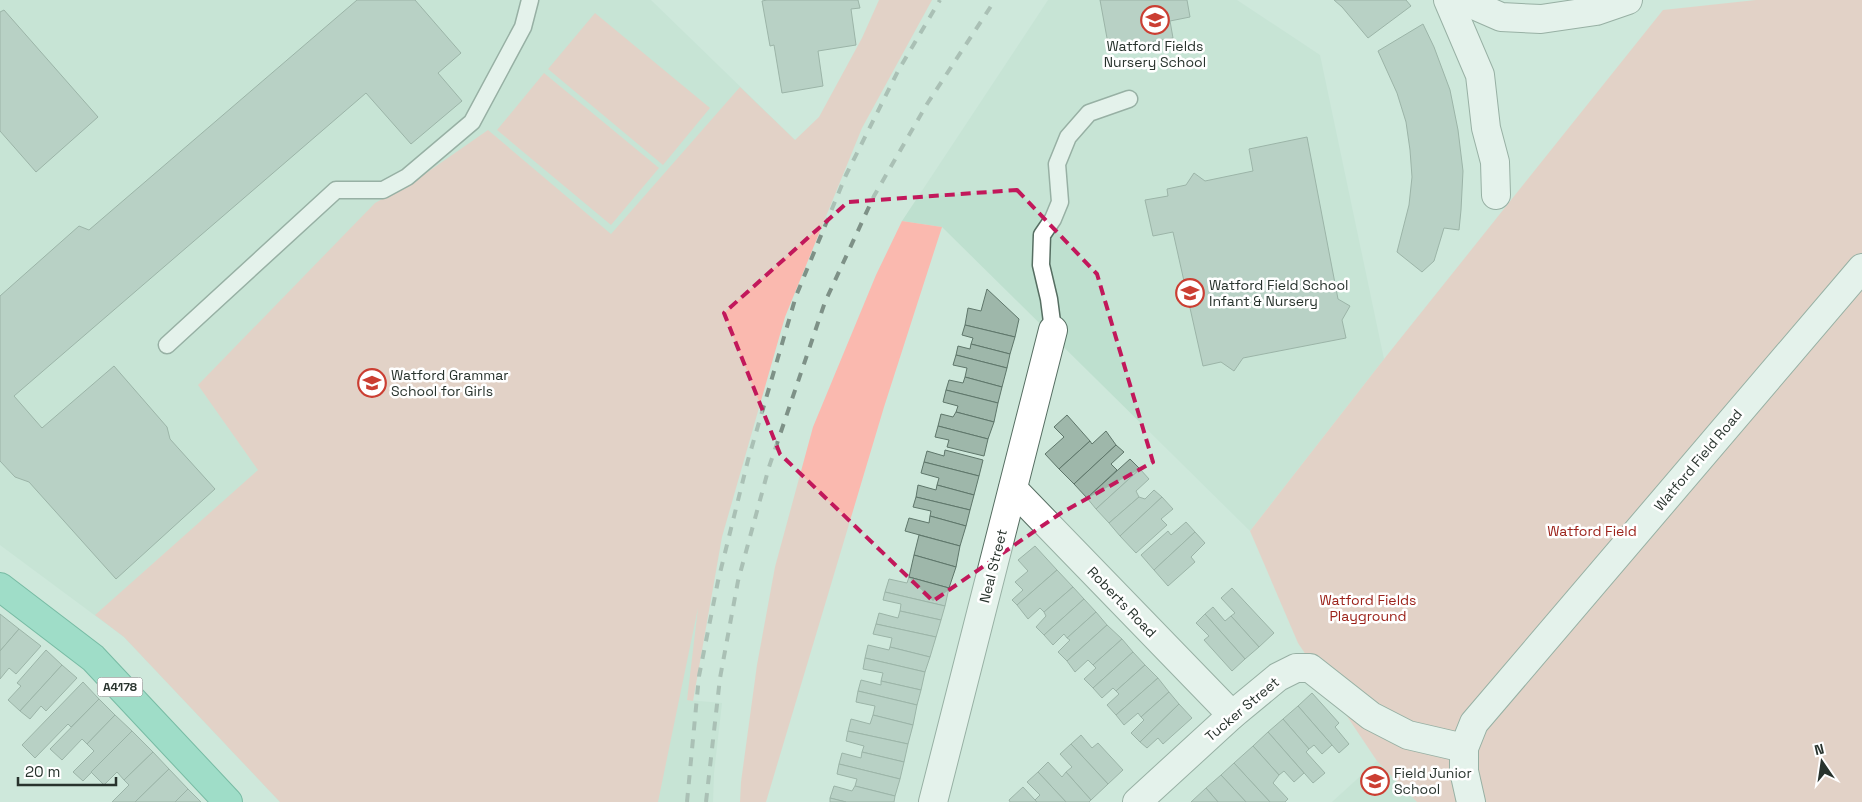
<svg xmlns="http://www.w3.org/2000/svg" width="1862" height="802" font-family="'Space Grotesk',sans-serif">
<rect width="100%" height="100%" fill="#cee8db"/>
<!-- built -->
<g fill="#bee0cf">
<path d="M0,0H651L795,140L687,700L722,703L714,773L713,802H280L124,637L0,545Z"/>
<path d="M1048,0H1237L1320,55L1384,359L1250,531L942,227L902,221Z"/>
<path d="M1377,761L1417,802H1332Z"/>
</g>
<!-- green -->
<g fill="#fab9af">
<path d="M879,0H932L862,128L785,317L722,537L693,701L687,700L698,608L658,802H280L124,637L95,615L258,470L198,385L375,203L416,180L488,130L611,234L740,87L795,140L819,117L862,38Z"/>
<path d="M1756,0H1862V802H1417L1377,761L1298,643L1250,531L1384,359L1663,10Z"/>
<path d="M595,13L710,108L663,165L548,69Z"/>
<path d="M544,73L659,168L611,225L497,130Z"/>
<path d="M902,221L942,227L884,407L766,802H740L741,782L757,665L775,567L813,427L876,275Z"/>
</g>
<!-- building -->
<g fill="#9eb7aa" stroke="#5e766a">
<path d="M357,0H415L461,53L438,73L462,101L411,144L366,93L14,396L42,428L114,366L167,427L170,439L215,489L116,579L29,482L15,477L0,461V296L79,226L89,230Z"/>
<path d="M767,0H858L860,8L851,9L856,45L818,51L823,86L782,93L774,45L770,46L762,1Z"/>
<path d="M1100,0H1187L1190,17L1170,21L1173,38L1109,49Z"/>
<path d="M1334,0H1406L1411,6L1368,38L1342,7Z"/>
<path d="M4,10L98,117L36,172L0,131V12Z"/>
<path d="M1423,24L1434,47L1450,90L1458,130L1463,171L1461,210L1459,230L1444,228L1434,261L1422,272L1397,252L1409,205L1412,177L1410,150L1406,122L1397,93L1378,51Z"/>
<path d="M1307,137L1338,299L1350,306L1342,320L1346,338L1243,358L1234,371L1221,362L1203,366L1173,232L1153,236L1145,200L1168,196L1167,189L1186,185L1194,173L1205,181L1253,171L1249,149Z"/>
<path d="M987,289L1019,319L1015,337L965,325L968,308L981,311Z"/>
<path d="M965,325L1015,337L1010,354L971,344L973,338L962,335Z"/>
<path d="M971,344L1010,354L1007,368L956,355L958,346L970,349Z"/>
<path d="M956,355L1007,368L1002,387L965,377L967,368L953,365Z"/>
<path d="M965,377L1002,387L998,403L946,390L949,380L963,383Z"/>
<path d="M946,390L998,403L994,422L956,412L958,406L943,402Z"/>
<path d="M956,412L994,422L988,439L938,426L941,414L953,417Z"/>
<path d="M1067,415L1090,441L1059,469L1045,454L1064,437L1054,427Z"/>
<path d="M938,426L988,439L984,456L947,447L949,440L935,437Z"/>
<path d="M1106,431L1116,445L1074,484L1059,469L1090,441L1092,444Z"/>
<path d="M1116,445L1124,452L1111,464L1117,470L1087,498L1074,484Z"/>
<path d="M945,450L983,460L979,476L924,462L927,451L944,456Z"/>
<path d="M1130,459L1140,469L1096,509L1087,498Z"/>
<path d="M924,462L979,476L974,495L937,485L939,478L921,473Z"/>
<path d="M1140,469L1149,479L1136,491L1139,497L1109,523L1096,509Z"/>
<path d="M918,485L936,490L937,485L974,495L970,510L916,497Z"/>
<path d="M1154,490L1162,497L1120,536L1109,523L1139,497L1145,499Z"/>
<path d="M916,497L970,510L966,526L930,516L931,511L913,507Z"/>
<path d="M1162,497L1173,509L1161,519L1167,525L1136,553L1120,536Z"/>
<path d="M930,516L966,526L960,546L905,531L909,518L929,523Z"/>
<path d="M1186,522L1195,532L1154,570L1141,555L1168,531L1171,535Z"/>
<path d="M1195,532L1205,543L1191,557L1195,562L1168,586L1154,570Z"/>
<path d="M919,535L960,546L956,567L914,555Z"/>
<path d="M1035,546L1057,570L1017,605L1012,600L1023,590L1015,582L1028,571L1018,560Z"/>
<path d="M914,555L956,567L949,588L909,577Z"/>
<path d="M1057,570L1073,587L1044,612L1040,608L1028,619L1017,605Z"/>
<path d="M909,577L949,588L945,606L885,592L889,579L907,583Z"/>
<path d="M1073,587L1084,599L1044,635L1036,627L1046,616L1044,612Z"/>
<path d="M1232,588L1274,633L1259,647L1231,616L1235,613L1221,598Z"/>
<path d="M885,592L945,606L941,620L900,611L901,604L883,600Z"/>
<path d="M1084,599L1096,612L1067,638L1064,634L1053,645L1044,635Z"/>
<path d="M1213,607L1225,621L1231,616L1259,647L1245,659L1205,614Z"/>
<path d="M900,611L941,620L936,637L876,624L879,613L898,618Z"/>
<path d="M1096,612L1107,625L1067,661L1058,652L1070,640L1067,638Z"/>
<path d="M0,614L19,629L0,651Z"/>
<path d="M1205,614L1245,659L1232,671L1204,640L1209,636L1196,623Z"/>
<path d="M876,624L936,637L930,657L890,647L892,638L873,634Z"/>
<path d="M1107,625L1122,639L1093,665L1088,660L1075,672L1067,661Z"/>
<path d="M19,629L41,646L16,674L9,668L0,679V651Z"/>
<path d="M1122,639L1133,652L1093,688L1084,679L1096,668L1093,665Z"/>
<path d="M868,645L889,650L890,647L930,657L925,672L865,658Z"/>
<path d="M46,650L62,665L20,711L8,700L21,686L17,683Z"/>
<path d="M1133,652L1145,665L1116,691L1113,688L1102,698L1093,688Z"/>
<path d="M865,658L925,672L921,690L881,681L883,673L863,669Z"/>
<path d="M62,665L77,678L46,711L41,706L30,719L20,711Z"/>
<path d="M1145,665L1158,678L1116,715L1107,705L1119,694L1116,691Z"/>
<path d="M1158,678L1169,692L1141,717L1138,713L1124,725L1116,715Z"/>
<path d="M861,680L881,685V681L921,690L917,705L858,691Z"/>
<path d="M83,682L99,699L71,727L68,724L35,758L22,745Z"/>
<path d="M858,691L917,705L913,725L873,715L875,706L856,702Z"/>
<path d="M1169,692L1179,704L1140,742L1131,733L1144,720L1141,717Z"/>
<path d="M1312,693L1339,723L1335,727L1349,744L1339,753L1298,706Z"/>
<path d="M99,699L115,715L87,744L82,739L62,760L50,749Z"/>
<path d="M1179,704L1192,718L1163,744L1158,738L1147,748L1140,742Z"/>
<path d="M1298,706L1332,745L1322,754L1314,745L1309,749L1283,719Z"/>
<path d="M115,715L132,731L83,781L73,772L94,751L87,744Z"/>
<path d="M873,715L913,725L908,744L848,731L851,719L870,724Z"/>
<path d="M1283,719L1309,749L1306,752L1325,773L1313,783L1268,732Z"/>
<path d="M132,731L153,752L124,780L117,772L104,785L91,772Z"/>
<path d="M848,731L908,744L904,762L862,752L864,746L846,741Z"/>
<path d="M1268,732L1304,773L1294,782L1284,771L1279,775L1253,746Z"/>
<path d="M1081,735L1092,748L1098,743L1123,770L1108,784L1071,744Z"/>
<path d="M1071,744L1108,784L1091,800L1066,772L1072,767L1060,754Z"/>
<path d="M1253,746L1279,775L1273,783L1288,799L1285,802H1270L1234,763Z"/>
<path d="M153,752L169,769L135,802H112L129,785L124,780Z"/>
<path d="M862,752L904,762L900,779L839,764L842,753L861,758Z"/>
<path d="M1048,762L1062,777L1066,772L1091,800L1089,802H1066L1038,772Z"/>
<path d="M1234,763L1270,802H1246L1221,775Z"/>
<path d="M839,764L900,779L895,796L855,786L857,779L837,774Z"/>
<path d="M169,769L188,789L175,802H135Z"/>
<path d="M1038,772L1066,802H1037L1035,800L1040,795L1027,782Z"/>
<path d="M1221,775L1246,802H1218L1206,788Z"/>
<path d="M834,786L852,791L855,786L895,796L894,802H846L830,798Z"/>
<path d="M1023,787L1035,800L1037,802H1010L1009,800Z"/>
<path d="M1206,788L1218,802H1191Z"/>
<path d="M188,789L201,802H175Z"/>
<path d="M830,798L846,802H830Z"/>
</g>
<g fill="none" stroke-linecap="round" stroke-linejoin="round">
<defs>
<g id="service">
<path d="M1053,330L1049,299L1041,265L1042,235L1053,219L1060,202L1057,164L1068,137L1089,113L1129,99"/>
<path d="M167,345L336,190H383L407,177L472,122L523,27L530,0"/>
</g>
<g id="minor">
<path d="M1448,0L1480,75L1486,128L1495,162L1496,195"/>
<path d="M1462,0L1501,17L1541,19L1596,11L1628,0"/>
<path d="M1013,489L1232,715"/>
<path d="M933,802L1053,330"/>
<path d="M1137,802L1232,715L1278,677L1296,668H1310L1371,716L1408,735L1464,748"/>
<path d="M1471,802L1464,771V748L1474,723L1862,268"/>
</g>
<path id="primary" d="M0,587L93,658L228,802"/>
</defs>
<!-- service casing -->
<use href="#service" stroke="#566e62" stroke-width="19"/>
<!-- minor casing -->
<use href="#minor" stroke="#566e62" stroke-width="30"/>
<!-- primary casing -->
<use href="#primary" stroke="#0e8561" stroke-width="30"/>
<!-- service -->
<use href="#service" stroke="#fff" stroke-width="16"/>
<!-- minor -->
<use href="#minor" stroke="#fff" stroke-width="28"/>
<!-- primary -->
<use href="#primary" stroke="#66d0b1" stroke-width="28"/>
<!-- rail -->
<g stroke="#7e9187" stroke-width="4" stroke-dasharray="9 9" stroke-linecap="butt">
<path d="M687,802L699,676L718,581L748,460L796,296L846,175L898,71L940,0"/>
<path d="M706,802L720,678L738,581L769,467L825,302L874,196L927,104L995,0"/>
</g>
</g>
<!-- marked area -->
<path d="M0 0H1862V802H0ZM1017,190L1097,274L1153,462L1061,513L933,601L780,454L724,313L848,202Z" fill="#cee8db" fill-opacity=".55" fill-rule="evenodd"/>
<path fill="none" stroke="#c2185b" stroke-width="4" stroke-dasharray="10 6" stroke-linejoin="round" d="M1017,190L1097,274L1153,462L1061,513L933,601L780,454L724,313L848,202Z"/>
<!-- icons -->
<defs>
<symbol id="school-ring" viewBox="-11 -11 22 22"><circle r="9.5" fill="#fff" stroke="#cb3e32" stroke-width="1.5"/><path d="M0-5L7-2L0 1L-7-2ZM-4 1L0 2.5L4 1V4Q0 6-4 4Z" fill="#cb3e32"/></symbol>
</defs>
<g fill-rule="evenodd">
<use href="#school-ring" x="1139" y="4" width="32" height="32"/>
<use href="#school-ring" x="1174" y="277" width="32" height="32"/>
<use href="#school-ring" x="356" y="367" width="32" height="32"/>
<use href="#school-ring" x="1359" y="765" width="32" height="32"/>
</g>
<g text-anchor="middle" dominant-baseline="central" stroke-width="5" stroke-linejoin="round" paint-order="stroke">
<!-- shield labels -->
<rect fill="#fff" stroke="#68706c" stroke-width="1" x="97.5" y="677.5" width="45" height="19" rx="4"/>
<g font-size="12" font-weight="bold" fill="#28332d">
<text x="120" y="687">A4178</text>
</g>
<!-- poi labels -->
<g font-size="14" fill="#28332d" stroke="#fff" text-anchor="start">
<text x="1155" y="46" text-anchor="middle">Watford Fields<tspan x="1155" dy="16">Nursery School</tspan></text>
<text x="1209" y="285">Watford Field School<tspan x="1209" dy="16">Infant &amp; Nursery</tspan></text>
<text x="391" y="375">Watford Grammar<tspan x="391" dy="16">School for Girls</tspan></text>
<text x="1394" y="773">Field Junior<tspan x="1394" dy="16">School</tspan></text>
</g>
<!-- street labels -->
<g font-size="14" fill="#28332d" stroke="#fff">
<text transform="translate(1698 460) rotate(-50)">Watford Field Road</text>
<text transform="translate(993 566) rotate(-76)">Neal Street</text>
<text transform="translate(1122 602) rotate(46)">Roberts Road</text>
<text transform="translate(1242 709) rotate(-40)">Tucker Street</text>
</g>
<!-- park labels -->
<g font-size="14" fill="#9c231b" stroke="#fff">
<text x="1592" y="531">Watford Field</text>
<text x="1368" y="600">Watford Fields<tspan x="1368" dy="16">Playground</tspan></text>
</g>
</g>
<!-- north arrow -->
<g transform="translate(1822 762) rotate(347)" stroke="#ffffff" stroke-width="4" paint-order="stroke">
<path d="M0-4L9 19L0 12L-9 19Z" fill="#28332d"/>
<text y="-8" font-size="14" font-weight="bold" text-anchor="middle" fill="#28332d">N</text>
</g>
<!-- scale -->
<path d="M18 777v8h98v-8" fill="none" stroke="#28332d" stroke-width="2.5"/>
<text x="25" y="777" font-size="15" fill="#28332d" stroke="#ffffff" stroke-width="4" paint-order="stroke">20 m</text>
</svg>
